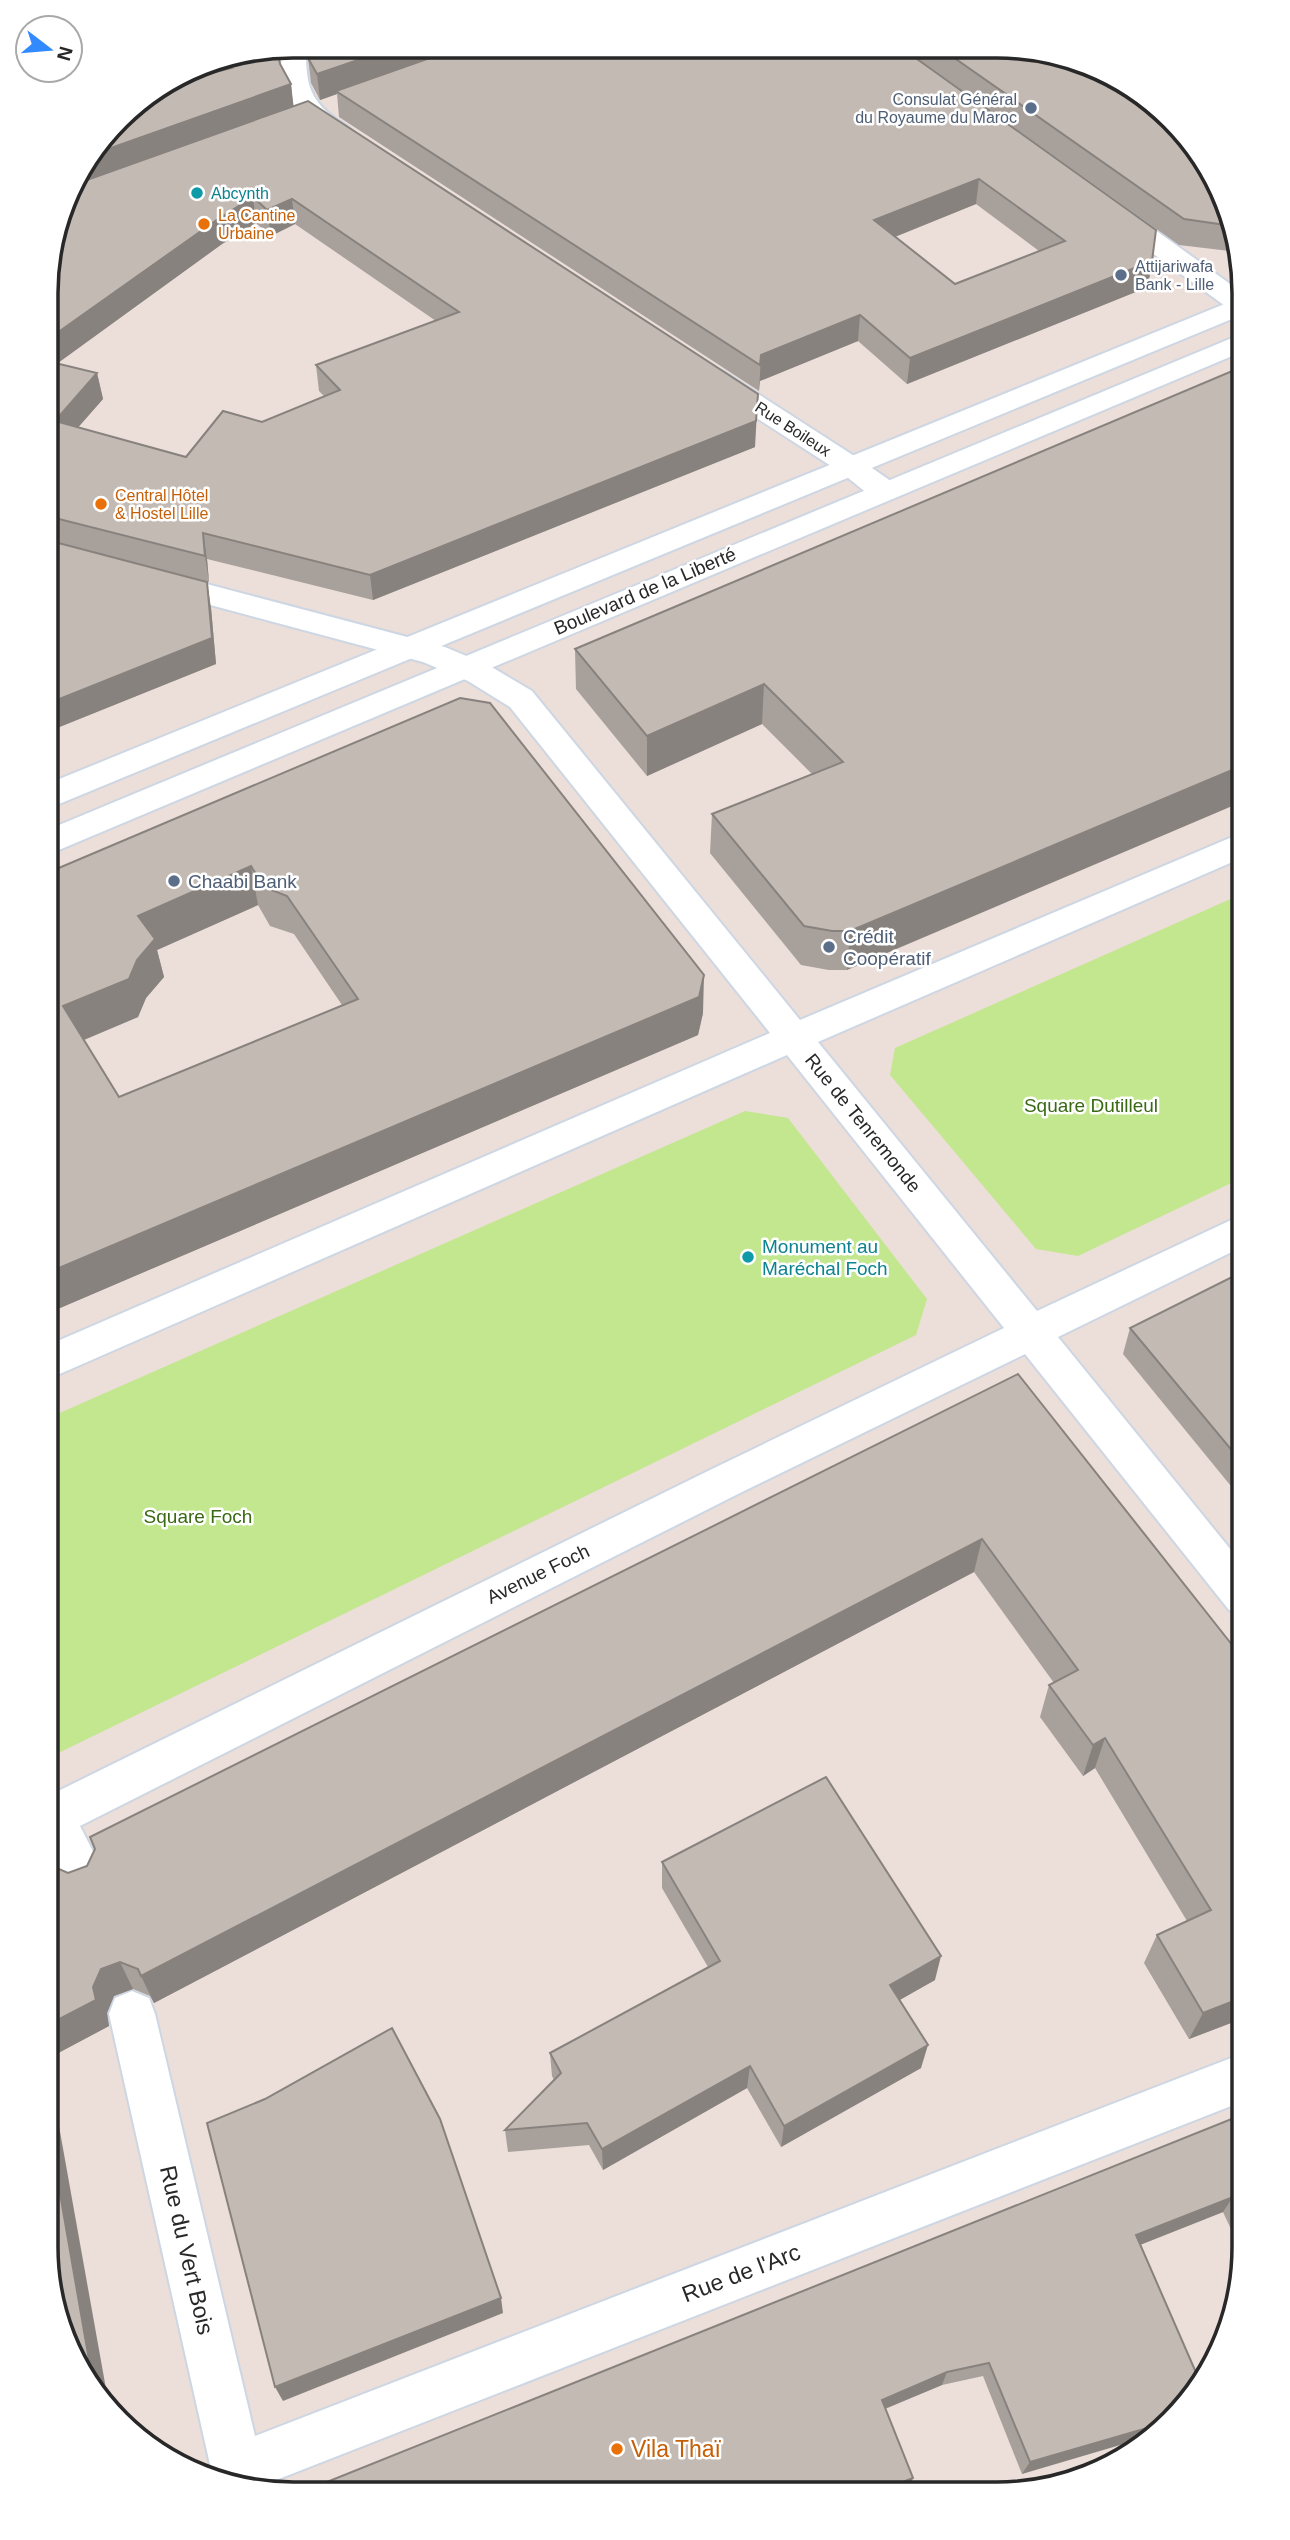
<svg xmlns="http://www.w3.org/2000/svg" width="1290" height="2540" font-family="Helvetica,sans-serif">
<rect width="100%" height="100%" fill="#ecded8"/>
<!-- green -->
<g fill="#c3e78f">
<path d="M1244,893V1177L1078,1256L1036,1249L890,1075L895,1048Z"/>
<path d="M745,1111L788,1118L927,1299L916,1335L46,1759V1419Z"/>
</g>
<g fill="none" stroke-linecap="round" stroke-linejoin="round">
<defs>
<g id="street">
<path d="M293,46H306C306,80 307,98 336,119C343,124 351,128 357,136L353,141C327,148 294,115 286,92C280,78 281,62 282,48Z"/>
<path d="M1113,204L1122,206L1244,294V313L1232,311L1104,218L1100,212L1104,206Z"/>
<path d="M714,369L724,372L862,461L895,484L899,491L895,498L884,500L873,498L842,473L704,384L700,378L704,372Z"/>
<path d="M158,571L445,647L490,666L532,691L800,1020L1244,832V857L818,1042L1037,1311L1244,1214V1246L1058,1337L1244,1566V1616L1229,1610L1025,1354L740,1493L80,1826L106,1877L99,1892L83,1899L67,1892L46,1850V1797L712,1469L1004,1328L787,1055L46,1380V1346L770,1033L510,707L468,681L423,662L147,588L143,581L147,574Z"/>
<path d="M132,1991L149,1998L155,2014L255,2436L1244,2053V2101L266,2484L265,2492H260L213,2478L109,2014L115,1998Z"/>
</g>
<g id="secondary">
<path d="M1244,296V314L47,809V784Z"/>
<path d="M1244,333V351L47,855V830Z"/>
</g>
</defs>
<!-- street casing -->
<use href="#street" stroke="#cdd6e3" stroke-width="4"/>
<!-- secondary casing -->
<use href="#secondary" stroke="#cdd6e3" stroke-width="4"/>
<!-- street -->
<use href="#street" fill="#fff" fill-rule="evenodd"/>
<!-- secondary -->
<use href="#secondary" fill="#fff" fill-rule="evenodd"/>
</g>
<!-- wall -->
<g fill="#a8a09b" fill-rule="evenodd">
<path d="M903,49L1148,287L907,384L858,341L760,381L759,391L339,117L337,94L320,100L311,83L308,58ZM976,204L1039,251L955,284L895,237Z"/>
<path d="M904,49L1045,50L1232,214L1238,252L1179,245Z"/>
<path d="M279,52L278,53L280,64L291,84L293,106L755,447L373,600L207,559L209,582L49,541L211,608L216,664L47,732L48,261L196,77L185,73L198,64ZM256,223L271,236L295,224L436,321L316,365L319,391L324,396L262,422L186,457L78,427L103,399L97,373L57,363L222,244Z"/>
<path d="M1244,366L847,970H829L801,965L710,853L712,814L812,774L762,724L647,776L576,689L575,649Z"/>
<path d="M460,698L703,1013L698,1035L46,1314L47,873ZM258,905L270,926L294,934L342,1005L119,1097L84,1040L138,1017L146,998L164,977L157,950Z"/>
<path d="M1244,1271V1502L1123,1354L1130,1328Z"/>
<path d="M1018,1374L1244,1660V2018L1189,2039L1144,1963L1157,1935L1187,1921L1095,1768L1083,1776L1040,1717L1049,1685L1054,1683L974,1572L154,2003L150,1996L133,1989L114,1996L107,2013L109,2026L47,2059L46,2247V1860L52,1866L68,1873L87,1866Z"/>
<path d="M662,1862L935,1980L899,2000L921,2068L781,2147L747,2088L603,2170L589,2145L508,2152L505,2130L554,2080L552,2076L550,2053L708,1967L662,1888Z"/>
<path d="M1244,2114V2257L1223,2212L1140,2245L1201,2384L1022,2474L983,2376L942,2385L885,2409L913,2478L908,2489L896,2494L302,2492Z"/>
</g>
<!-- shaded-wall -->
<g fill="#88827e">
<path d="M399,46L472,47L336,91L337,94L320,100L317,74Z"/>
<path d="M281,48L279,52L230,68L217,62L219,72L198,78L196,66L198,64Z"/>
<path d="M291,84L294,110L69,190L71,183L94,154Z"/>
<path d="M979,179L976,204L872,246L874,220Z"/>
<path d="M253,197L256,223L222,244L47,371V340L218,219Z"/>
<path d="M292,199L295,224L271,236L267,210Z"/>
<path d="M1152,261L1148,287L907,384L910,358Z"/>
<path d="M860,315L858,341L760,381L759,391L761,355Z"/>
<path d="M97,373L103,399L61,447L55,421Z"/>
<path d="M758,394L755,447L373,600L370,575Z"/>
<path d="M203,533L207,559L209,582L205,556Z"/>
<path d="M207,582L211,608L216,664L47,732V704Z"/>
<path d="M764,684L762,724L647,776V736Z"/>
<path d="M1244,765V801L847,970L850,931Z"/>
<path d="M251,866L258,905L157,950L164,977L146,998L138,1017L74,1044L63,1006L138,916Z"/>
<path d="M704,975L703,1013L698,1035L46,1314L47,1273Z"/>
<path d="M982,1539L974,1572L154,2003L141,1976Z"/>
<path d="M1105,1738L1095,1768L1083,1776L1093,1745Z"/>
<path d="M941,1956L935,1980L884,2009L890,1985Z"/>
<path d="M120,1962L133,1989L114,1996L107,2013L109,2026L47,2059L108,2400L92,2377L46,2113V2026L101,1969Z"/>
<path d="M1244,1997V2018L1189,2039L1203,2013Z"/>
<path d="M928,2045L921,2068L781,2147L784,2126Z"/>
<path d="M750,2066L747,2088L603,2170L602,2149Z"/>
<path d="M1233,2197L1223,2212L1127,2250L1136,2235Z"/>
<path d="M501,2298L503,2313L283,2401L275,2387Z"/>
<path d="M947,2372L942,2385L877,2412L882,2400Z"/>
<path d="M1168,2422L1154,2435L1022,2474L1030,2462Z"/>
<path d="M913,2478L908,2489L896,2494H872Z"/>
</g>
<!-- building -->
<g fill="#c3bab4" stroke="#88827e" stroke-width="2" fill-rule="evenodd">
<path d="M307,46H399L317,74L308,58Z"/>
<path d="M461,47L903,49L1156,230L1152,261L910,358L860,315L761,355L760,365L336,91ZM979,179L1065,241L955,284L874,220Z"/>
<path d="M277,49L280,64L291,84L94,154L129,107L163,86L231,68L217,62L234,57Z"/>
<path d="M943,50H1045L1161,107L1232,214L1233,226L1184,219Z"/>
<path d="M308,101L758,394L756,421L370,575L203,533L205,556L47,516V361L97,373L55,421L186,457L223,411L262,422L340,390L316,365L459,312L292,199L267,210L253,197L218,219L47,340L48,261L70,186Z"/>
<path d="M1244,366V765L850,931H832L804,926L712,814L843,762L764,684L647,736L575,649Z"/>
<path d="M47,540L207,582L212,638L47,704Z"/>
<path d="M460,698L490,703L704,975L699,997L47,1273V873ZM251,866L264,887L287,896L358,999L119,1097L63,1006L129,979L137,960L155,939L138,916Z"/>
<path d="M1244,1271V1465L1130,1328Z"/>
<path d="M1018,1374L1244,1660V1997L1203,2013L1157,1935L1211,1910L1105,1738L1093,1745L1049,1685L1078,1670L982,1539L141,1976L138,1969L120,1962L101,1969L93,1987L96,2000L46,2026V1860L48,1859L52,1866L68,1873L87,1866L95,1849L90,1837Z"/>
<path d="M826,1777L941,1956L890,1985L928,2045L784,2126L750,2066L602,2149L587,2123L505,2130L561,2073L550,2053L720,1961L662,1862Z"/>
<path d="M392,2028L440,2119L501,2298L275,2387L207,2123L265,2099Z"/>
<path d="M46,2113L92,2377L58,2326L46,2247Z"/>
<path d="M1244,2114V2219L1233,2197L1136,2235L1201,2384L1193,2398L1168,2422L1030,2462L989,2363L947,2372L882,2400L913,2478L872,2494L302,2492Z"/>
</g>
<!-- markers -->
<g fill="#5c6f8a" stroke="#fff" stroke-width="2.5">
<circle cx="1031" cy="108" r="7"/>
<circle cx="1121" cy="275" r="7"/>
<circle cx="174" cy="881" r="7"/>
<circle cx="829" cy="947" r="7"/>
</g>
<g fill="#0f9aa8" stroke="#fff" stroke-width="2.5">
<circle cx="197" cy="193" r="7"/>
<circle cx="748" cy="1257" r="7"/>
</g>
<g fill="#e8710a" stroke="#fff" stroke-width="2.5">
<circle cx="204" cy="224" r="7"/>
<circle cx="101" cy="504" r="7"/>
<circle cx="617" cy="2449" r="7"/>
</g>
<g text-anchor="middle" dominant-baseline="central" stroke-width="5" stroke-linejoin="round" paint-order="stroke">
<!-- far-service labels -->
<g font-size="16" fill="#4e5e75" stroke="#fff" text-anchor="end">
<text x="1017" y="99">Consulat Général<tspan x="1017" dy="18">du Royaume du Maroc</tspan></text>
<text x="1135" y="266" text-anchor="start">Attijariwafa<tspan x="1135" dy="18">Bank - Lille</tspan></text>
</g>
<!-- far-culture labels -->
<g font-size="16" fill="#0d838f" stroke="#fff" text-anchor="start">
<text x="211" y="193">Abcynth</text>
</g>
<!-- far-food labels -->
<g font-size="16" fill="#c56008" stroke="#fff" text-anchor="start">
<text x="218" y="215">La Cantine<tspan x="218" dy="18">Urbaine</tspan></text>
<text x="115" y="495">Central Hôtel<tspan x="115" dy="18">&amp; Hostel Lille</tspan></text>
</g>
<!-- far-street labels -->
<g font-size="16" fill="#282828" stroke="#fff">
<text transform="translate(793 429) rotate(33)">Rue Boileux</text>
</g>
<!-- street labels -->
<g font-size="19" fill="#282828" stroke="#fff">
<text transform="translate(645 591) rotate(-23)">Boulevard de la Liberté</text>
<text transform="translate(863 1123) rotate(51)">Rue de Tenremonde</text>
<text transform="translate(538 1574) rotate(-26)">Avenue Foch</text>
</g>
<!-- service labels -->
<g font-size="19" fill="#4e5e75" stroke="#fff" text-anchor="start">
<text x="188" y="881">Chaabi Bank</text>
<text x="843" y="936">Crédit<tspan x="843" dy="22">Coopératif</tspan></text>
</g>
<!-- park labels -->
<g font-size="19" fill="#3a6914" stroke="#fff">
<text x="1091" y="1105">Square Dutilleul</text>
<text x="198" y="1516">Square Foch</text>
</g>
<!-- culture labels -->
<g font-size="19" fill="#0d838f" stroke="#fff" text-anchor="start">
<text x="762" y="1246">Monument au<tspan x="762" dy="22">Maréchal Foch</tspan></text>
</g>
<!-- near-street labels -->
<g font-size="23" fill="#282828" stroke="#fff">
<text transform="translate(187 2250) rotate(77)">Rue du Vert Bois</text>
<text transform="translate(741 2273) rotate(-21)">Rue de l'Arc</text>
</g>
<!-- near-food labels -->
<g font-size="23" fill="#c56008" stroke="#fff" text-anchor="start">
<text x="631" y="2449">Vila Thaï</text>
</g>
</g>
<!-- crop -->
<path d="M0 0H1290V2540H0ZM293 58H997A235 235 0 0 1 1232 293V2247A235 235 0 0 1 997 2482H293A235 235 0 0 1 58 2247V293A235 235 0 0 1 293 58Z" fill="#fff" fill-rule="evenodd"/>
<path fill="none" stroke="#282828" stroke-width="3.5" d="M293 58H997A235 235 0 0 1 1232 293V2247A235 235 0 0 1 997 2482H293A235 235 0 0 1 58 2247V293A235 235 0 0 1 293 58Z"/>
<!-- north arrow -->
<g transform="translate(49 49) rotate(106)"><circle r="33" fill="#ffffff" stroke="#a9a9a9" stroke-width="2"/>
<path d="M0-5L12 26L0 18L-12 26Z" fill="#328aff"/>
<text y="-10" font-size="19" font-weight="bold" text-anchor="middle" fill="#282828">N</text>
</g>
</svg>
